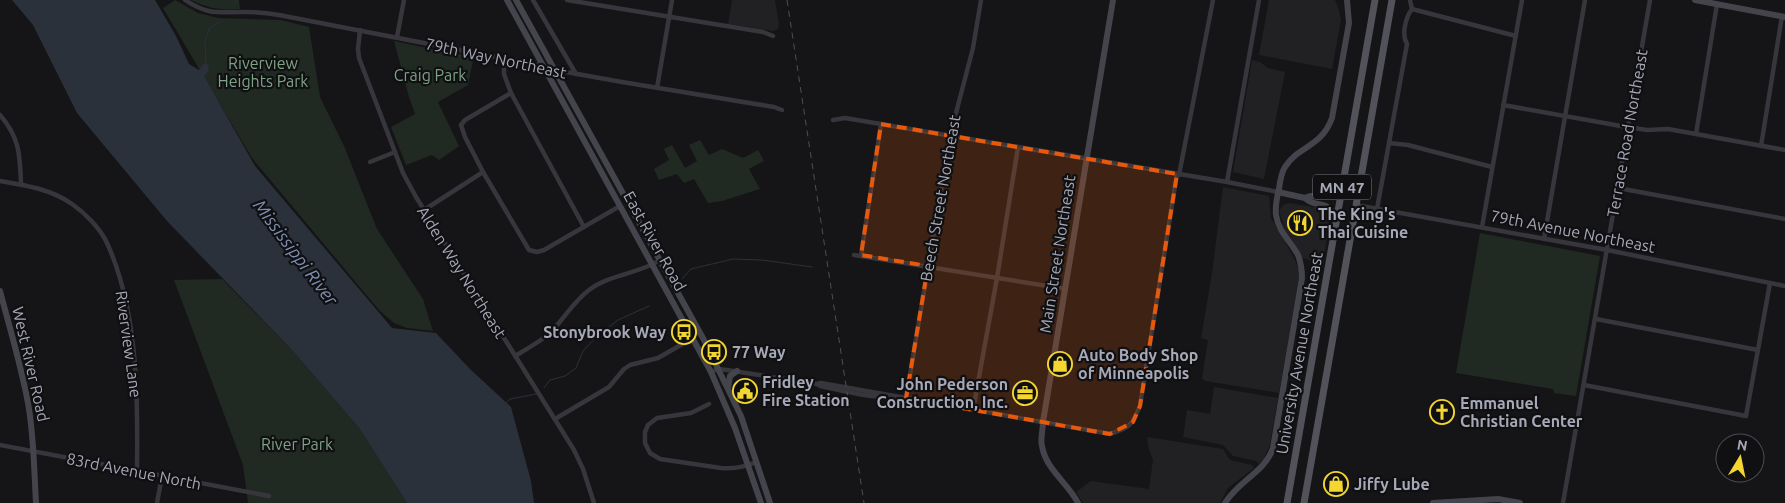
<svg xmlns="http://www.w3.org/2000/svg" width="1785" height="503" font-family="Ubuntu,sans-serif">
<rect width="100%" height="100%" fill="#151517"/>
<!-- built -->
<g fill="#212124">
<path d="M732,0H775L779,24L778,29L773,31L728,24Z"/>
<path d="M1269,0H1335L1339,10L1341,20L1332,69L1259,55Z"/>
<path d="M1252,60L1260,62L1268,68L1285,72L1264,179L1233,172Z"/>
<path d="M1223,187L1269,196L1271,218L1292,254L1299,269V278L1279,393L1205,381L1202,378L1208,340L1201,338L1212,273Z"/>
<path d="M1289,203L1319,208L1327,211L1330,218L1323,263L1302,258L1285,230L1279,211L1283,205Z"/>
<path d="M1214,387L1278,398L1270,445L1264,458L1259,464L1256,461L1233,456L1223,445L1183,437L1187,410L1210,414Z"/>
<path d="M1147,437L1223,449L1230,460L1252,465L1254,468L1228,488L1220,503H1083L1076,492L1091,481L1149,489L1153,460L1148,446Z"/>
</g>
<!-- green -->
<g fill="#212923">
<path d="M175,0L198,13L218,18L281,20L309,27L320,97L344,146L377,229L423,299L433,331L407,328L394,323L379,310L252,158L163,8Z"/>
<path d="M191,0H239L240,9C222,11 208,8 191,0Z"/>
<path d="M394,41L446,52L474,56L468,85L438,102L459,146L439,160L432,155L406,165L391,127L415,114L409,97Z"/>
<path d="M700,140L709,155L722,149L743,158L758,150L764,161L749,169L760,189L722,201L708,203L694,179L684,183L677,174L659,180L654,169L669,160L664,149L672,145L685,168L697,161L689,145Z"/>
<path d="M1480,233L1600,256L1576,396L1554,393L1553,389L1456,373Z"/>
<path d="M222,279L292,350L359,428L407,503H248L243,465L174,280Z"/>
</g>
<!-- water -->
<path fill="#2b313a" d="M12,0H155L176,36L189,64L199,70L204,63L209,65L208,72L204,76L255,166L392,328L436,333L470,369L511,407L531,481L534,503H407L359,428L292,350L167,221L77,113L33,25Z"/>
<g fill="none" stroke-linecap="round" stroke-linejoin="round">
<!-- stream -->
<g stroke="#2b313a" stroke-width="1">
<path d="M236,0V3"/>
<path d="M206,65L205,40L209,29L219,22"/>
<path d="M682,279L691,269L733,259L762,260L812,267"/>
<path d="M544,388L550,380L565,376L576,368L583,351L597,336L618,320L649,306"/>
<path d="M506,403L510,399L536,394"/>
</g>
<!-- street -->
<g stroke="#36363c" stroke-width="4.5">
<path d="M185,0C209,16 220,12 246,12C257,12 268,13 279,15L543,66L555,70L622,82L774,107L782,110"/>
<path d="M533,0L576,74"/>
<path d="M567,0L763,32L773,36"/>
<path d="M1412,9L1516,36"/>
<path d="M360,30L358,49L359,58L403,173L416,197L574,450L583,469L594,503"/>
<path d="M397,37L404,0"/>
<path d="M504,59V74L511,93L584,227"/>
<path d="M657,88L672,0"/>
<path d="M511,93L465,120L461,125L465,137L483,172L529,250L537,252L544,250L620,206"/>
<path d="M1503,105L1621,126L1647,130L1668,129L1785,150"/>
<path d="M0,115C20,138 20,156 21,184"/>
<path d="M833,120L845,118L1227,182L1278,192"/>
<path d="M1696,134L1717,4"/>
<path d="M1389,143L1408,145L1492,167"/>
<path d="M1761,146L1782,16"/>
<path d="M370,162L395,152"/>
<path d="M1179,175L1213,0"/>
<path d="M0,181C24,185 51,189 72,204C85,213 100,228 107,243C138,311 138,397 137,471"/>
<path d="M1227,182L1259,0"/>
<path d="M1618,188L1785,219"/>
<path d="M1356,205L1607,250L1785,286"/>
<path d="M1377,209L1407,44C1401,34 1406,17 1412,9L1410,0"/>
<path d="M424,210L483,172"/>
<path d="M1482,227L1522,0"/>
<path d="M1544,239L1585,0"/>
<path d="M854,255L1066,289"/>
<path d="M861,255L881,124"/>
<path d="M1596,319L1758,350"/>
<path d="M515,356C530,347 547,338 558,324C568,312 577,299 589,290C610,274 639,274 660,260"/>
<path d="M711,372L718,369L727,370L817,384L821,383L1110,434C1130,428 1132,425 1140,406L1177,174"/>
<path d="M817,384L820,386C836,389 872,399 885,396"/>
<path d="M1584,385L1746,416L1770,283"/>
<path d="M906,398L950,136L973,48L981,0"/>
<path d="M709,404L691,413L657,418L648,425L645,432V443L650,453L660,459L721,468C733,469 745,467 756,462"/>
<path d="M973,410L997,278L1018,147"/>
<path d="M555,419L609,387L624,369L630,365L658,358L693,338"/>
<path d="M0,445L269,496"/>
<path d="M157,503L162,476"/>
<path d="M1563,503L1650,0"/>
</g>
<!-- secondary -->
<g stroke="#44444c" stroke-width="6">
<path d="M507,0L711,372L735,428L761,503"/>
<path d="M516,0L704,340L741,416L770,503"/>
<path d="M1695,0L1785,17"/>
<path d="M1278,192L1305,198L1310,196L1331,197L1339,188L1341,181"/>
<path d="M1305,198C1318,210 1328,197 1336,220"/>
<path d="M0,291C10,329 21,365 28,403C34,436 34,470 36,503"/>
<path d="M728,388L730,376L737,371"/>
<path d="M1078,503C1068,483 1046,470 1042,446C1040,439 1043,430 1043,422L1113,0"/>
<path d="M1225,503C1238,481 1265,472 1273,448L1302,278C1302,270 1301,263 1298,255C1291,242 1278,231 1276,215C1275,207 1277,197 1279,189C1280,181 1281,173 1285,167C1299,145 1321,148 1332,118L1349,23L1347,0"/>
<path d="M1433,503L1498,499L1520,503"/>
</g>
<!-- primary -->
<g stroke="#52525b" stroke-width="7">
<path d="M1287,503L1375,0"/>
<path d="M1304,503L1392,0"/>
</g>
<!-- rail -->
<path stroke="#4d4d55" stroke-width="1" stroke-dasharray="6 5" stroke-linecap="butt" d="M787,0L864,503"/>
</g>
<!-- marked area -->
<path fill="#e8590c" fill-opacity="0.2" stroke="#e8590c" stroke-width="4" stroke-dasharray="10 6" stroke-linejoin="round" d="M881,124L1177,174L1140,406L1133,422L1110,434L906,398L928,266L861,255Z"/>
<!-- icons -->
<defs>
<symbol id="restaurant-ring" viewBox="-11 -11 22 22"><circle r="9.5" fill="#101012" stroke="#f3d630" stroke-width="1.5"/><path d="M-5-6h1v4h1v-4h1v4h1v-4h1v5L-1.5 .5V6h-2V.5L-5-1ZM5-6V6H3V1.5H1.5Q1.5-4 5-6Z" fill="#f3d630"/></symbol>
<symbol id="bus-ring" viewBox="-11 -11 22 22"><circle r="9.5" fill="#101012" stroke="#f3d630" stroke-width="1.5"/><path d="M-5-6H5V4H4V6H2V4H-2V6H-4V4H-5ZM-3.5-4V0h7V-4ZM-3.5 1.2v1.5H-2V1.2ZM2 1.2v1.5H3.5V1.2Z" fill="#f3d630"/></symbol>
<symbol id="shop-ring" viewBox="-11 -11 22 22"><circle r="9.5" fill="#101012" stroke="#f3d630" stroke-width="1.5"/><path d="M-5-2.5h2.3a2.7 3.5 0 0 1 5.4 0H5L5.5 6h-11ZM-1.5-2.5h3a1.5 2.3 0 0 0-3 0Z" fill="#f3d630"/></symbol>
<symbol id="civic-ring" viewBox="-11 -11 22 22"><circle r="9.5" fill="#101012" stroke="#f3d630" stroke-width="1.5"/><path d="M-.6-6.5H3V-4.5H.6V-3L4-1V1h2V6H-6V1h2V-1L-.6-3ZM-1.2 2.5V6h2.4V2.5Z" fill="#f3d630"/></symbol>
<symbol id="office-ring" viewBox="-11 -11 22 22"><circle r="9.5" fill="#101012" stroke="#f3d630" stroke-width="1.5"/><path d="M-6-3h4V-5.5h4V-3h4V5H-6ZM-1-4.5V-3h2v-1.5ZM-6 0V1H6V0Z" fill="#f3d630"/></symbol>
<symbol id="church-ring" viewBox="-11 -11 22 22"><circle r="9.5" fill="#101012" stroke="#f3d630" stroke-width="1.5"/><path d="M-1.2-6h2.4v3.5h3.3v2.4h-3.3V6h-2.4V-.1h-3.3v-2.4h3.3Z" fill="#f3d630"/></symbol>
</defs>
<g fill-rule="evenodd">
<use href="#restaurant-ring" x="1286" y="209" width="28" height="28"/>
<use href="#bus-ring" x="670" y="318" width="28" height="28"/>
<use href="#bus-ring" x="700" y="338" width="28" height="28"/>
<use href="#shop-ring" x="1046" y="350" width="28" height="28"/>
<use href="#civic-ring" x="731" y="377" width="28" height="28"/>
<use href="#office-ring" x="1011" y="379" width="28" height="28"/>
<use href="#church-ring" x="1428" y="398" width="28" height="28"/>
<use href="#shop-ring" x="1322" y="470" width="28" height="28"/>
</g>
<g text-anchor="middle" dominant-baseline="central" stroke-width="4.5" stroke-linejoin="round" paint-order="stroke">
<!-- shield labels -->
<rect fill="#101012" stroke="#797a86" stroke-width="1" x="1313" y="174.5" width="58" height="25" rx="4"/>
<g font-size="15" font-weight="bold" fill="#a6a8b7">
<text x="1342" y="187">MN 47</text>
</g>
<!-- street labels -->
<g font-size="16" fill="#a6a8b7" stroke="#101012">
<text transform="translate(496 58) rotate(12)">79th Way Northeast</text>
<text transform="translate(1627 133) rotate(-80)">Terrace Road Northeast</text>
<text transform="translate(940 198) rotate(-80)">Beech Street Northeast</text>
<text transform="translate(1573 231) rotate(11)">79th Avenue Northeast</text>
<text transform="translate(655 241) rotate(61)">East River Road</text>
<text transform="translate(1057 254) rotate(-81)">Main Street Northeast</text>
<text transform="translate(462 272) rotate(58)">Alden Way Northeast</text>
<text transform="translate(129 344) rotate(82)">Riverview Lane</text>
<text transform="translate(1299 353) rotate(-80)">University Avenue Northeast</text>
<text transform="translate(31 364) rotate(77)">West River Road</text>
<text transform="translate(134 471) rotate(11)">83rd Avenue North</text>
</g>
<!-- park labels -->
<g font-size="16" fill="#7da286" stroke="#101012">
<text x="263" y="63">Riverview<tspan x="263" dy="18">Heights Park</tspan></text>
<text x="430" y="75">Craig Park</text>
<text x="297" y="444">River Park</text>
</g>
<!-- poi labels -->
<g font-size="16" font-weight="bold" fill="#a6a8b7" stroke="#101012" text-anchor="start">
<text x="1318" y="214">The King's<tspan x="1318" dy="18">Thai Cuisine</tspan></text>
<text x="666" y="332" text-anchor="end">Stonybrook Way</text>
<text x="732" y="352">77 Way</text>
<text x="1078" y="355">Auto Body Shop<tspan x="1078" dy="18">of Minneapolis</tspan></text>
<text x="762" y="382">Fridley<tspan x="762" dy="18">Fire Station</tspan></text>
<text x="1008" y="384" text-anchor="end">John Pederson<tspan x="1008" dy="18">Construction, Inc.</tspan></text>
<text x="1460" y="403">Emmanuel<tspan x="1460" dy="18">Christian Center</tspan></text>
<text x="1354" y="484">Jiffy Lube</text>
</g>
<!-- water labels -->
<g font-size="18" font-style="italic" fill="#7d8fb2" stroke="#101012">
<text transform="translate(296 252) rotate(53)">Mississippi River</text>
</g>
</g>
<!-- north arrow -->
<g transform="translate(1740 458) rotate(10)"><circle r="24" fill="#101012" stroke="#4c4d54"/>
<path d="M0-4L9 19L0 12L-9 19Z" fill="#f3d630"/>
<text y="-8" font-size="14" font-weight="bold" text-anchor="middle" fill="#a6a8b7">N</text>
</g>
</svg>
